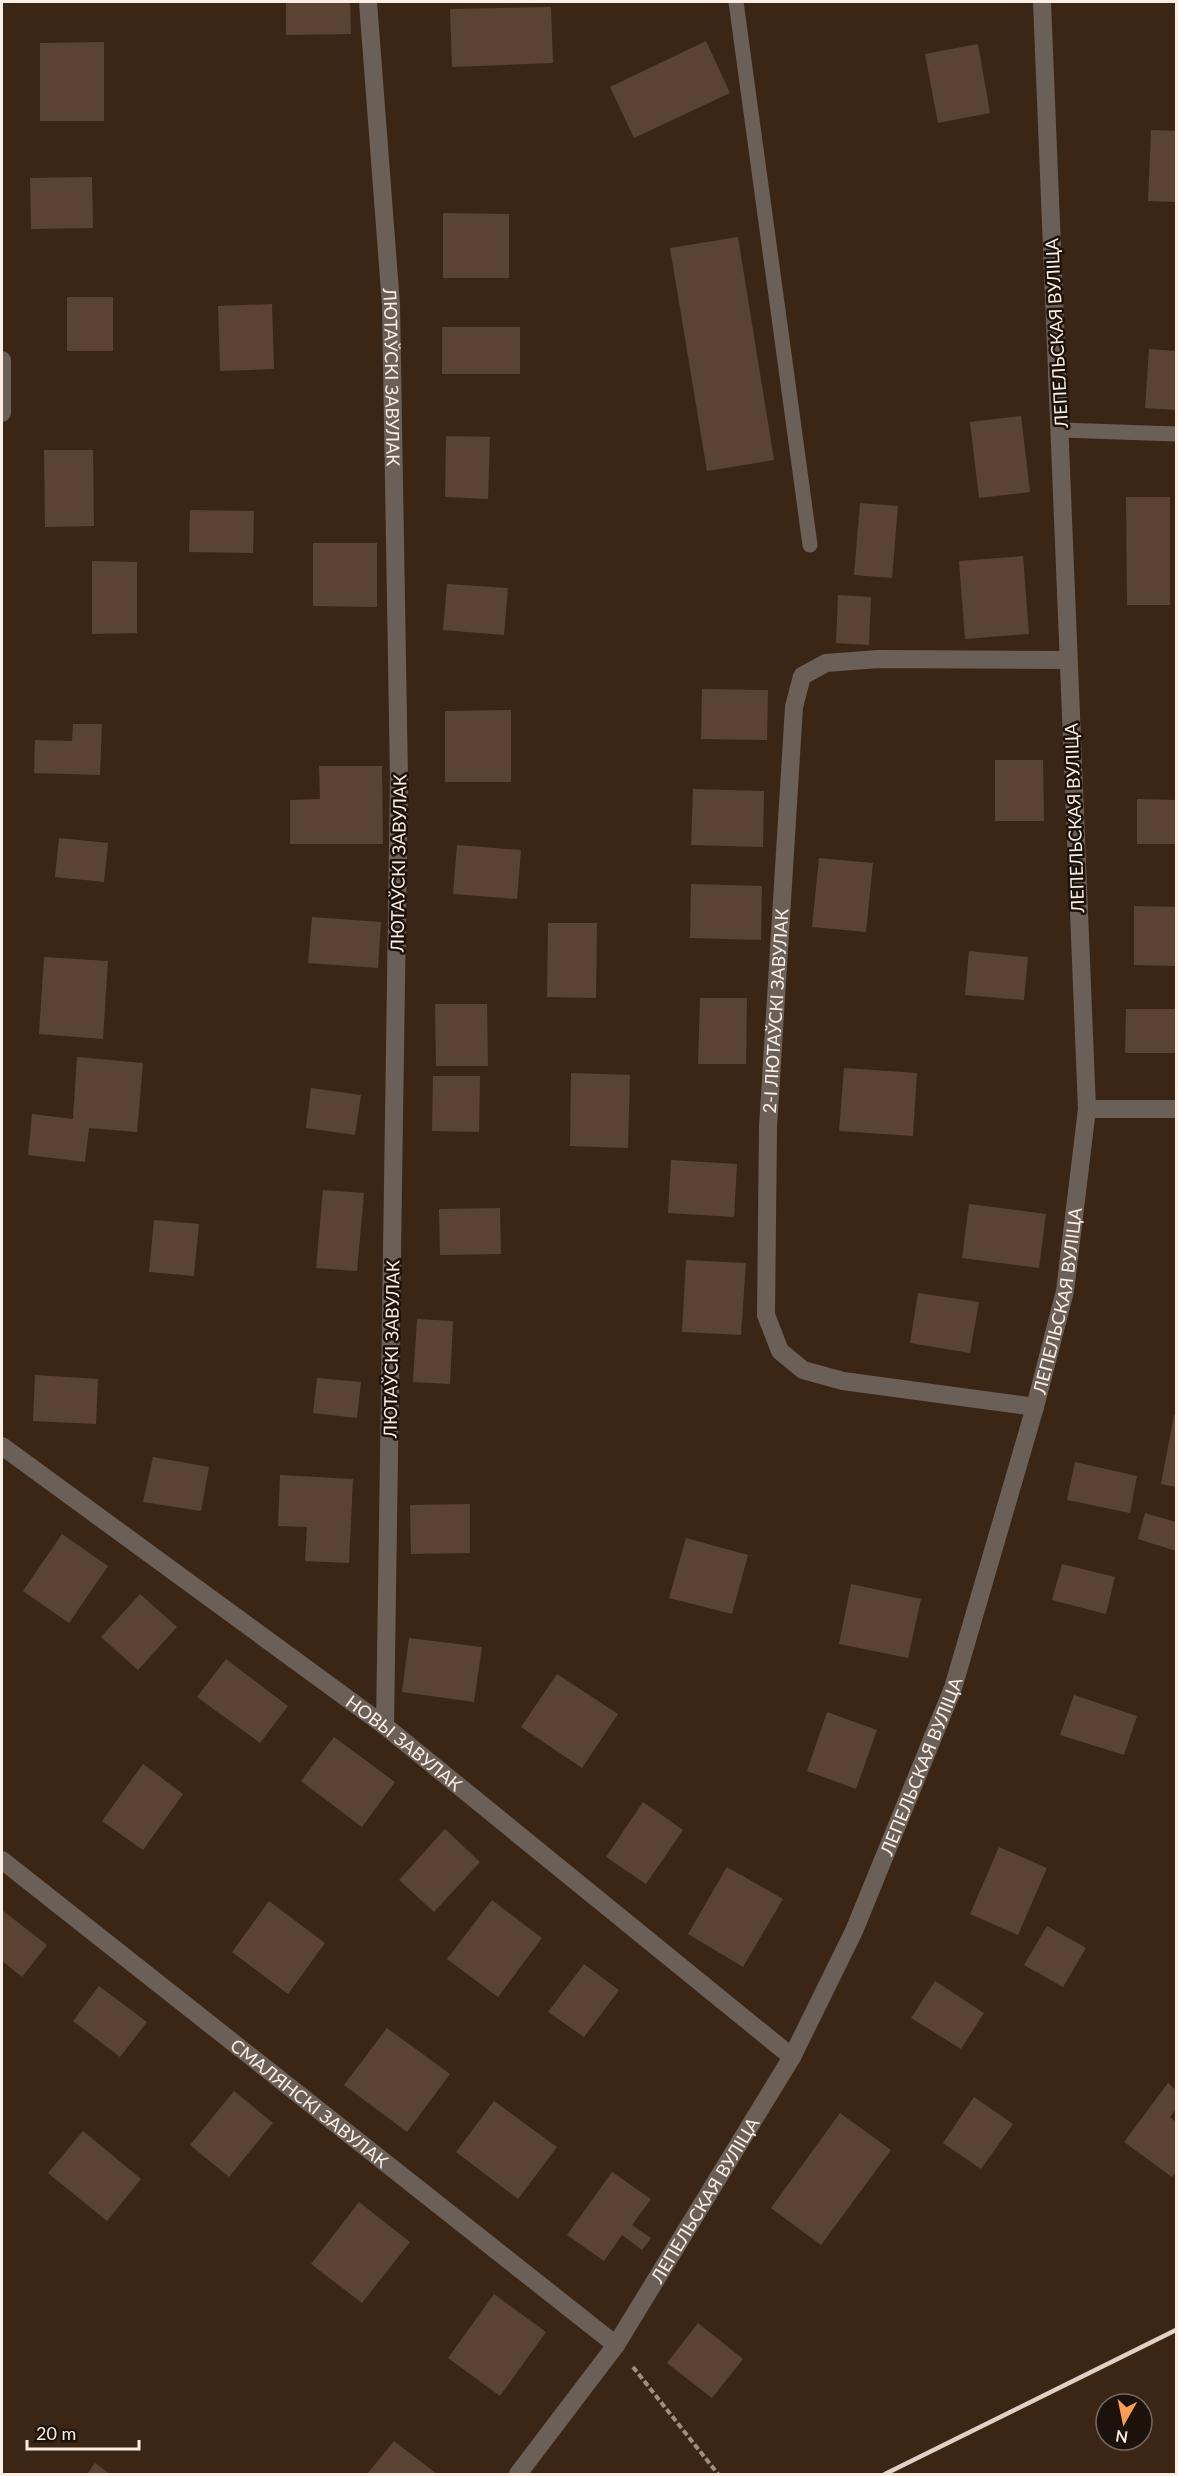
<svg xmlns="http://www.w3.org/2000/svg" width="1178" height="2476" font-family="Lato,sans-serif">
<rect width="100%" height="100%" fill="#3b2616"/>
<!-- building -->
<g fill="#5a4332">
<path d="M286,2H350L351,34L286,35Z"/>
<path d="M551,7L553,63L452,67L450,9Z"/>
<path d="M706,41L730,93L634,138L610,87Z"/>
<path d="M104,42V121H40V43Z"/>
<path d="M978,44L990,113L938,123L925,54Z"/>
<path d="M1151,130L1176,131V202L1148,201Z"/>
<path d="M92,177L93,228L31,229L30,178Z"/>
<path d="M443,213L509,214V278H443Z"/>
<path d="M738,237L774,460L707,471L670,248Z"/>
<rect x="67" y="297" width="46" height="54"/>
<path d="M272,304L274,369L220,371L218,306Z"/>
<rect x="442" y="327" width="78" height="47"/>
<path d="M1149,349L1176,351V410L1145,408Z"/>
<path d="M1021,416L1030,492L979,498L970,422Z"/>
<path d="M446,436L490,437L488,499L445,497Z"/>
<path d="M44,450H93L94,526L45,527Z"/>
<path d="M1126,497H1170V605H1127Z"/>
<path d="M860,503L898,506L892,578L854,575Z"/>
<path d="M190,510L254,511L253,553L189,552Z"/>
<path d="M313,543H377V607L313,606Z"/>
<path d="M1023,556L1029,634L965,639L959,561Z"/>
<path d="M92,561L137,562V633L92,634Z"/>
<path d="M447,584L508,588L504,635L443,630Z"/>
<path d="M838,595L871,597L869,645L836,643Z"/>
<path d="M702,689L768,690L767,740L701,739Z"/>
<path d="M511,710V782H445V711Z"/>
<path d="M73,724H102L100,775L34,773L35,740L72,741Z"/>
<path d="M995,760H1043L1044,821H995Z"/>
<path d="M319,766H382L383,844H290V800L320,799Z"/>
<path d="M693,789L764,791L763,847L691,845Z"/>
<path d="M1137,799L1176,800V844H1137Z"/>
<path d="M59,838L108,843L104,882L55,877Z"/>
<path d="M457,845L521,850L517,899L453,894Z"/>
<path d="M819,858L873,863L866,932L812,927Z"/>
<path d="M691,884L762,886L761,940L690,938Z"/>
<path d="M1134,906L1176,907V966L1134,965Z"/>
<path d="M312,917L381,922L378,968L308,963Z"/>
<path d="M548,923H597L596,998L547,997Z"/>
<path d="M969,951L1028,957L1024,1000L965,995Z"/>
<path d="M44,957L108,961L103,1039L39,1034Z"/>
<path d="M700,998H747L746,1064H698Z"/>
<path d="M435,1004H487L488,1066H436Z"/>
<path d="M1126,1009H1176V1053H1125Z"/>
<path d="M77,1057L143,1063L137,1132L89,1128L85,1162L28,1155L32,1114L73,1119Z"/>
<path d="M844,1068L917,1073L913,1136L839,1131Z"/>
<path d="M571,1073L630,1075L628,1148L570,1146Z"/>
<path d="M433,1076H480L479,1132L432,1131Z"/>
<path d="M311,1088L361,1095L355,1135L306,1128Z"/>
<path d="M671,1160L737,1164L734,1217L668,1213Z"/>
<path d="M323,1190L364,1193L357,1271L316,1268Z"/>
<path d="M969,1204L1046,1214L1039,1268L962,1258Z"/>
<path d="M500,1208L501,1254L440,1255L439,1209Z"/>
<path d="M154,1220L199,1224L194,1276L149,1272Z"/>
<path d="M686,1260L746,1263L741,1335L682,1332Z"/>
<path d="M918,1293L979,1302L970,1353L910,1343Z"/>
<path d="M417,1319L453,1321L450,1384L413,1382Z"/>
<path d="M35,1375L98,1379L96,1424L33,1421Z"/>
<path d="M317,1378L361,1382L357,1418L313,1413Z"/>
<path d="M1174,1415H1176V1487L1161,1484Z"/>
<path d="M153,1457L209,1467L201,1511L143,1502Z"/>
<path d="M1075,1462L1137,1476L1130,1513L1067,1500Z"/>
<path d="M280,1475L353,1479L349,1563L305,1561L307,1527L278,1526Z"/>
<path d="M470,1504V1553L411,1554L410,1505Z"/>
<path d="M1145,1513L1176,1522V1551L1138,1539Z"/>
<path d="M62,1534L108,1566L69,1623L23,1591Z"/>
<path d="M686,1538L748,1555L732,1614L669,1598Z"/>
<path d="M1062,1564L1115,1577L1106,1614L1052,1600Z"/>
<path d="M851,1584L921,1599L908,1658L839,1644Z"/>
<path d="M140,1594L177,1627L138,1670L101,1637Z"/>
<path d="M409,1638L482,1647L474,1702L402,1692Z"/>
<path d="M226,1659L288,1706L260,1743L197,1697Z"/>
<path d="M557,1674L618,1714L582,1768L521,1727Z"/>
<path d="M1074,1695L1137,1716L1124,1755L1060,1735Z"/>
<path d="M827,1712L877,1730L856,1789L807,1771Z"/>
<path d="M334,1737L395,1782L362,1827L301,1781Z"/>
<path d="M143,1764L183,1794L143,1850L102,1821Z"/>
<path d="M643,1802L683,1830L646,1884L606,1857Z"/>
<path d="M445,1829L480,1862L434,1912L399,1880Z"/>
<path d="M999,1847L1047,1868L1018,1935L970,1914Z"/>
<path d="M727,1867L783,1899L743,1967L688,1934Z"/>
<path d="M492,1900L542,1938L498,1997L447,1959Z"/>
<path d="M269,1901L325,1943L288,1994L232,1952Z"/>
<path d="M2,1910L47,1945L22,1977L2,1961Z"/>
<path d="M1047,1926L1086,1948L1063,1987L1024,1965Z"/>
<path d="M584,1964L619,1990L584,2037L548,2012Z"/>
<path d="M935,1981L984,2013L961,2049L911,2018Z"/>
<path d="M99,1986L147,2022L120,2057L73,2021Z"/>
<path d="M387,2028L450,2074L407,2132L344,2085Z"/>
<path d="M1168,2083L1176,2090V2109L1170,2117L1176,2122V2172L1172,2177L1124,2142Z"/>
<path d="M234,2091L273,2123L229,2177L190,2145Z"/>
<path d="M974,2097L1013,2124L981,2169L943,2143Z"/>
<path d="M494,2101L557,2147L518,2199L456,2152Z"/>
<path d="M840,2113L891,2150L821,2245L771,2208Z"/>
<path d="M83,2131L141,2179L107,2221L48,2173Z"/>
<path d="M612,2172L651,2199L632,2225L651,2238L642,2250L622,2235L604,2261L567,2235Z"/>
<path d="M359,2202L410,2242L362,2303L311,2264Z"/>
<path d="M494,2294L546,2332L500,2396L448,2358Z"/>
<path d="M698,2323L743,2359L712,2398L667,2363Z"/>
<path d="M394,2441L437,2474H371L368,2473Z"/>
<path d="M95,2463L110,2474H87Z"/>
</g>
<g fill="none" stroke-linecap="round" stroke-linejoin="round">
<!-- path -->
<path stroke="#a08e82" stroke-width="4" stroke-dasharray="6 3" stroke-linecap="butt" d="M633,2367L718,2474"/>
<!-- lane -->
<g stroke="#6b6058" stroke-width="15">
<path d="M736,2L810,545"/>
<path d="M1061,430L1176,434"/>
</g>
<!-- street -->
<g stroke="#6b6058" stroke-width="18">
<path id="s1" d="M368,2L391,305L399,779L385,1726"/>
<path d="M2,360V413"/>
<path d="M1087,1109H1176"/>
<path id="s2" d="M1035,1407L843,1381L803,1370L780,1351L766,1315L768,1127L794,707L802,676L826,663L878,659L1067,660"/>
<path id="s3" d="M2,1446L385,1726L792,2057"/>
<path id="s4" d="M2,1860L616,2345"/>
<path id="s5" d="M518,2474L616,2345L792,2057L854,1931L953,1688L1035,1407L1065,1291L1087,1109L1042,2"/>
</g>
<!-- rail -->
<path stroke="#e0d0c5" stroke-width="4.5" d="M885,2474L1176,2330"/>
</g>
<g text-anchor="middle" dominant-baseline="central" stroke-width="5" stroke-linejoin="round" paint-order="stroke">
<!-- street labels -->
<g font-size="18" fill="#fdeee4" stroke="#1b120b">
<text transform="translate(1056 333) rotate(-93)">ЛЕПЕЛЬСКАЯ ВУЛІЦА</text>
<text stroke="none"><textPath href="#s1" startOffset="376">ЛЮТАЎСКІ ЗАВУЛАК</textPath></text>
<text transform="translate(1074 818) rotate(-92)">ЛЕПЕЛЬСКАЯ ВУЛІЦА</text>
<text transform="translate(398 863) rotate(-89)">ЛЮТАЎСКІ ЗАВУЛАК</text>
<text stroke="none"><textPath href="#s2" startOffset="608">2-І ЛЮТАЎСКІ ЗАВУЛАК</textPath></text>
<text stroke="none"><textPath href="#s5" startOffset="1304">ЛЕПЕЛЬСКАЯ ВУЛІЦА</textPath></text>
<text transform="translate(391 1349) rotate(-89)">ЛЮТАЎСКІ ЗАВУЛАК</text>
<text stroke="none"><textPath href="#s3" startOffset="500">НОВЫ ЗАВУЛАК</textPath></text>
<text stroke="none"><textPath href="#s5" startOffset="818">ЛЕПЕЛЬСКАЯ ВУЛІЦА</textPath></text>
<text stroke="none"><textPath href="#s4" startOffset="392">СМАЛЯНСКІ ЗАВУЛАК</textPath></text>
<text stroke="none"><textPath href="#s5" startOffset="332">ЛЕПЕЛЬСКАЯ ВУЛІЦА</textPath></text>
</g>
</g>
<!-- border -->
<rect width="1178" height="2476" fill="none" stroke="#fdeee4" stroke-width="6"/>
<!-- north arrow -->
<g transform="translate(1124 2422) rotate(189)"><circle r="28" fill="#1b120b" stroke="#756a62" stroke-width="1.5"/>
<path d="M0-4.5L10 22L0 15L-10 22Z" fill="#fc9d53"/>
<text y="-9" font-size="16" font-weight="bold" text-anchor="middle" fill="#fdeee4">N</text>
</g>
<!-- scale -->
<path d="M27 2440v9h112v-9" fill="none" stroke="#fdeee4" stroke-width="3"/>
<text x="36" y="2440" font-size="18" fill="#fdeee4" stroke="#1b120b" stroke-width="4.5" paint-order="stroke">20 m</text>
</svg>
